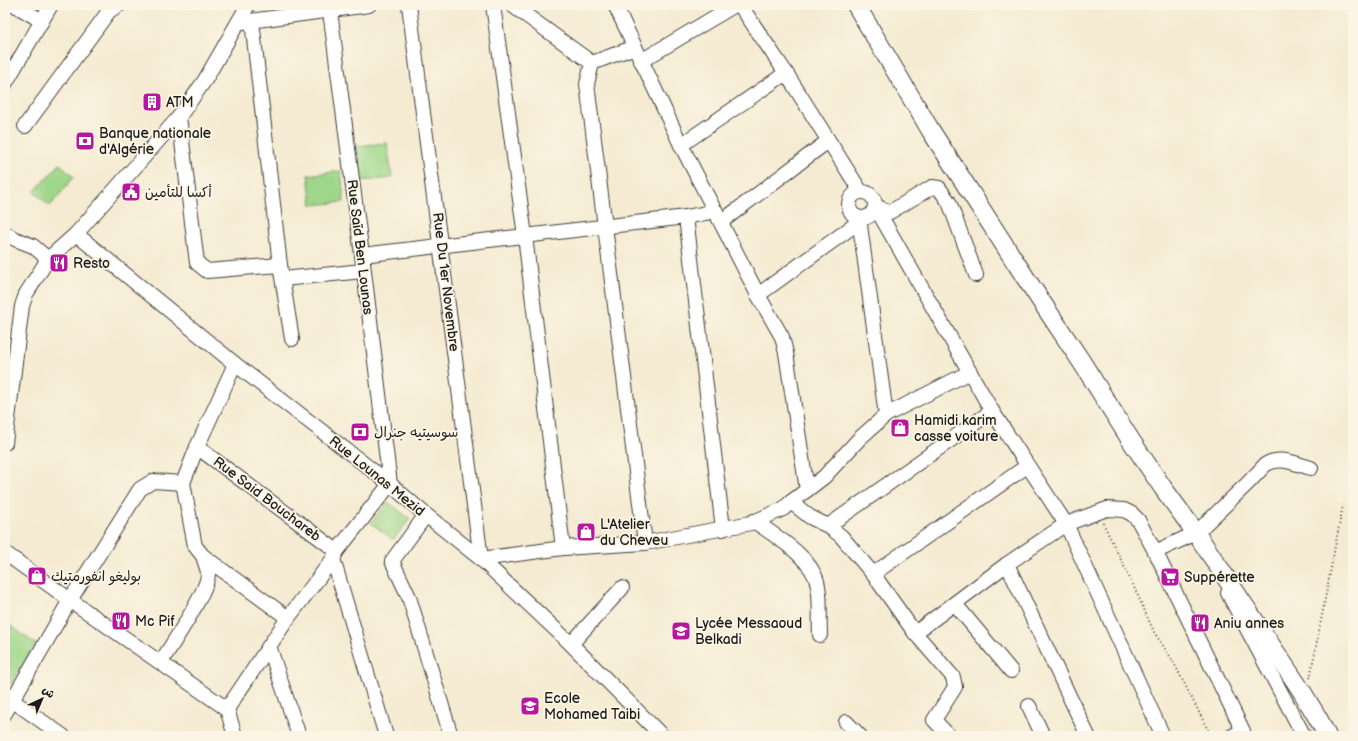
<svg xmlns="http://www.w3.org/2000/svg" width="1358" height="741" font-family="'Balsamiq Sans','Playpen Sans Arabic',sans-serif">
<rect width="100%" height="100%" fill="#fcf5e5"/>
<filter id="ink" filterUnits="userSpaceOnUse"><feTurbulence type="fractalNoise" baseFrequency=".025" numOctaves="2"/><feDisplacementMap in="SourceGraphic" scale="8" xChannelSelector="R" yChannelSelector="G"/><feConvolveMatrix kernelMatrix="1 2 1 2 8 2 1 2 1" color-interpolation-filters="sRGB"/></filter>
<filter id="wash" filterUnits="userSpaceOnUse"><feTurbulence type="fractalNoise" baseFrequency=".012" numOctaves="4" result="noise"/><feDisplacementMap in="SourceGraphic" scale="16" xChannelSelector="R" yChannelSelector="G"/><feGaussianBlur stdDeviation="0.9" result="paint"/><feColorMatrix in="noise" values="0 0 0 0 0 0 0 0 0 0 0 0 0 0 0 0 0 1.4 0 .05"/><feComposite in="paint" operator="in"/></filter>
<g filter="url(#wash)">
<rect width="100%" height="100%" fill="#f5ebd2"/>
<!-- green -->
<g fill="#9ed789" stroke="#5d7a52">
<path d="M387,143L392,178L360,181L357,146Z"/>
<path d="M60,164L74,177L50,206L34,192Z"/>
<path d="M341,171L344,202L312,205L308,175Z"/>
<path d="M388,502L410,519L393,540L371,523Z"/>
<path d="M5,622L36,644L10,684L5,680Z"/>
</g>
</g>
<g filter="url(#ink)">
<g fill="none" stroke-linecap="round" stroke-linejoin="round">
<defs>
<g id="minor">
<path d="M15,5L42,21"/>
<path d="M409,5L481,559L563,548L645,543L751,523L783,509L791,502L824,477L860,438L886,415L859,218"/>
<path d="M493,5L525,236L563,548"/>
<path d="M512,5L592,63"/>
<path d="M615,5L635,47"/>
<path d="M740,5L786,73L861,192"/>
<path d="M252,21L280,265L292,339"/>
<path d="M242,22L369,5"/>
<path d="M641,61L735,5"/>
<path d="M5,84L51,5"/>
<path d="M179,117L197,263L207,271L280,265"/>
<path d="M25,126L109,11L119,5"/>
<path d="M681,145L786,73"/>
<circle cx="862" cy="205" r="13"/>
<path d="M875,206L992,411L1066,524L1163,736"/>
<path d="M875,206L890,212L932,187L939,188L949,202L976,275"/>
<path d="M686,217L723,529"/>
<path d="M721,222L828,141"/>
<path d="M5,233L15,239L33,246L48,259"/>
<path d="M76,234L235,364L390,484L426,515L481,559L571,644L662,736"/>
<path d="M362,255L686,217L716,211"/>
<path d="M283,279L363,271"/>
<path d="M758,295L852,227L855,224L857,217"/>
<path d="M886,415L970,372"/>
<path d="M5,443L22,306L26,294L48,259L76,234L179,117L205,80L248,5"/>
<path d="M197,447L337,551"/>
<path d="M183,483L195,546L203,556L288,618"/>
<path d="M791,502L810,517L828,526L841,536L873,574L915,633L953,677L955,687L934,720L949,736"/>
<path d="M426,515L392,561L409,597L451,736"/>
<path d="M754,521C775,536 814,558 818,586C821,602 819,619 820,635"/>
<path d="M828,526L992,411"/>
<path d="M645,543L587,84L592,63L635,47L681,145L758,295L782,337L786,353L807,490"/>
<path d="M1155,552L1196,533L1248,483L1265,465C1280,455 1295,464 1311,468"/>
<path d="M5,553L70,600L227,709L235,736"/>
<path d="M333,559L386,736"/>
<path d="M1007,564L1088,736"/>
<path d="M873,574L1027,466"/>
<path d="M1228,593L1304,736"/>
<path d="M955,604L1011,671"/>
<path d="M915,633L1007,564L1066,524L1107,509L1124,510L1132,514L1138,520L1156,553L1243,731L1232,736"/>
<path d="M571,644L622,588"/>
<path d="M269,646L299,736"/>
<path d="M161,662C171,646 208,591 208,574C208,569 204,561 203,556"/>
<path d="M6,696L63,736"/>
<path d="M1029,706L1043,736"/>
<path d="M227,709L288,618L333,559L337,551L390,484L362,255L330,11"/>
<path d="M5,713L70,600L140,489L153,481L183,483L197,447L235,364"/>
<path d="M846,722L860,736"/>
</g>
<path id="major" d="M856,5L931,131L1025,277L1081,361L1130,439L1163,488L1196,533L1301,690L1319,720L1327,736"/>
</defs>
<!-- minor casing -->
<use href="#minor" stroke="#3d3b37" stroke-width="16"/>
<!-- major casing -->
<use href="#major" stroke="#3d3b37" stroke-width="20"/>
<!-- path -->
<g stroke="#3d3b37" stroke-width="2" stroke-dasharray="1 3" stroke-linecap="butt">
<path d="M1103,523L1134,587L1154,632L1173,661L1211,736"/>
<path d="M1310,678L1343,505"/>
</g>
<!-- minor -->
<use href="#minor" stroke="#fff" stroke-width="14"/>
<!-- major -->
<use href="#major" stroke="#fff" stroke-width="18"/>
</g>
</g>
<!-- icons -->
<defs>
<symbol id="building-square" viewBox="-11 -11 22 22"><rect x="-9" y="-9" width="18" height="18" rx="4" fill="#b5179e" stroke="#fcf5e5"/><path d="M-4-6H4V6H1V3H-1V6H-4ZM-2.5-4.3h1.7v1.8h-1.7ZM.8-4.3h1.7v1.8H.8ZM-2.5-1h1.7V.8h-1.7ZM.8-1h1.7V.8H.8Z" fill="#fff"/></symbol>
<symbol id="bank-square" viewBox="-11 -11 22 22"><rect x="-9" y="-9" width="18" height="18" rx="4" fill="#b5179e" stroke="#fcf5e5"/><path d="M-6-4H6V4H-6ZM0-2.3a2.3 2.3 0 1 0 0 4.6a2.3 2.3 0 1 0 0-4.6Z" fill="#fff"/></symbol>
<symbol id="civic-square" viewBox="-11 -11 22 22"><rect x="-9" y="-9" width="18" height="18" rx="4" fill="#b5179e" stroke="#fcf5e5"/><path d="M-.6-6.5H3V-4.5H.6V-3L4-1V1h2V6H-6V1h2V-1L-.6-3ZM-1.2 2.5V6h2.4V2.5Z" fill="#fff"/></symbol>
<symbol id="restaurant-square" viewBox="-11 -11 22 22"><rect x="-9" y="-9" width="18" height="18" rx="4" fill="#b5179e" stroke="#fcf5e5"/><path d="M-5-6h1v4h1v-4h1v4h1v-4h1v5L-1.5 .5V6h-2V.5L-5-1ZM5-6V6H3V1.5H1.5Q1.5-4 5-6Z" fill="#fff"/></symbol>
<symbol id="shop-square" viewBox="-11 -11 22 22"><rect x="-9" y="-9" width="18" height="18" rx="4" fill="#b5179e" stroke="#fcf5e5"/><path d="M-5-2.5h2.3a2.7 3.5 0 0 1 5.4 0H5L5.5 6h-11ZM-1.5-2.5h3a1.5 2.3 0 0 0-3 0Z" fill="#fff"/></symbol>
<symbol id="supermarket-square" viewBox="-11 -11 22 22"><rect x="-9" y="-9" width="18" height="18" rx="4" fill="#b5179e" stroke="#fcf5e5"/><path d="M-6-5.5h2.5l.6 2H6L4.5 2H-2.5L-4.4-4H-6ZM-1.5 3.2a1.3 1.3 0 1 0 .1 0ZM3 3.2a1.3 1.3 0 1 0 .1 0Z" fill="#fff"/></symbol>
<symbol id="school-square" viewBox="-11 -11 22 22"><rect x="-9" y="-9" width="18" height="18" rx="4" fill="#b5179e" stroke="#fcf5e5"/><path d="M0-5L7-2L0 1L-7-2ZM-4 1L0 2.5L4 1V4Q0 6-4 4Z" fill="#fff"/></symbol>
</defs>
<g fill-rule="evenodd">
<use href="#building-square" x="141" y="91" width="22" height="22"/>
<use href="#bank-square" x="74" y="130" width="22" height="22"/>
<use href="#civic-square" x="120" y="181" width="22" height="22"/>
<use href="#restaurant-square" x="48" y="252" width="22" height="22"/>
<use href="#shop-square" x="889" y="417" width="22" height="22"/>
<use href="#bank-square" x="349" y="421" width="22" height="22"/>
<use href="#shop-square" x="575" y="521" width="22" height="22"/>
<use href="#shop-square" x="26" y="565" width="22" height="22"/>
<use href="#supermarket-square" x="1159" y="566" width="22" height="22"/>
<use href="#restaurant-square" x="110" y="610" width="22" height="22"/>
<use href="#restaurant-square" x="1189" y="612" width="22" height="22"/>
<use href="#school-square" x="670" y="620" width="22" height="22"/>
<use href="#school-square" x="519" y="695" width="22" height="22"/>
</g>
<g text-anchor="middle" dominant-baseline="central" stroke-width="3.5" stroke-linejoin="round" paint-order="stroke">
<!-- poi labels -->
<g font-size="14" fill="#1c1c1c" stroke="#fcf5e5" text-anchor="start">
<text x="166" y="102">ATM</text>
<text x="99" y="133">Banque nationale<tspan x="99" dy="16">d'Algérie</tspan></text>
<text x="145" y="192">أكسا للتأمين</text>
<text x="73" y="263">Resto</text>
<text x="914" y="420">Hamidi karim<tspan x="914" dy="16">casse voiture</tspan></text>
<text x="374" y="432">سوسيتيه جنرال</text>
<text x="600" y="524">L'Atelier<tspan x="600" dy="16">du Cheveu</tspan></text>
<text x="51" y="576">بوليغو انفورمتيك</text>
<text x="1184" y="577">Suppérette</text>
<text x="135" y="621">Mc Pif</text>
<text x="695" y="623">Lycée Messaoud<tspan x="695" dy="16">Belkadi</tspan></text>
<text x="1214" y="623">Aniu annes</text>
<text x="544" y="698">Ecole<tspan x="544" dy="16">Mohamed Taibi</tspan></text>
</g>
<!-- street labels -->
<g font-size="14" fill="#1c1c1c" stroke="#fcf5e5">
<text transform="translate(360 247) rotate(83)">Rue Saïd Ben Lounas</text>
<text transform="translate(446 282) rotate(83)">Rue Du 1er Novembre</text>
<text transform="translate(377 476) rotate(39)">Rue Lounas Mezid</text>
<text transform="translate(267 499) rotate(37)">Rue Said Bouchareb</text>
</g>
</g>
<!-- margin -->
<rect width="1358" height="741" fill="none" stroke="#fcf5e5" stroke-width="20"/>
<!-- north arrow -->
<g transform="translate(42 699) rotate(44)" stroke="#fcf5e5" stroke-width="3" paint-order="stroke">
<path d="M0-3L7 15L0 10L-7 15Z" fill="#1c1c1c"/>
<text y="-6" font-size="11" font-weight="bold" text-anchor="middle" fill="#1c1c1c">ش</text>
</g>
</svg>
